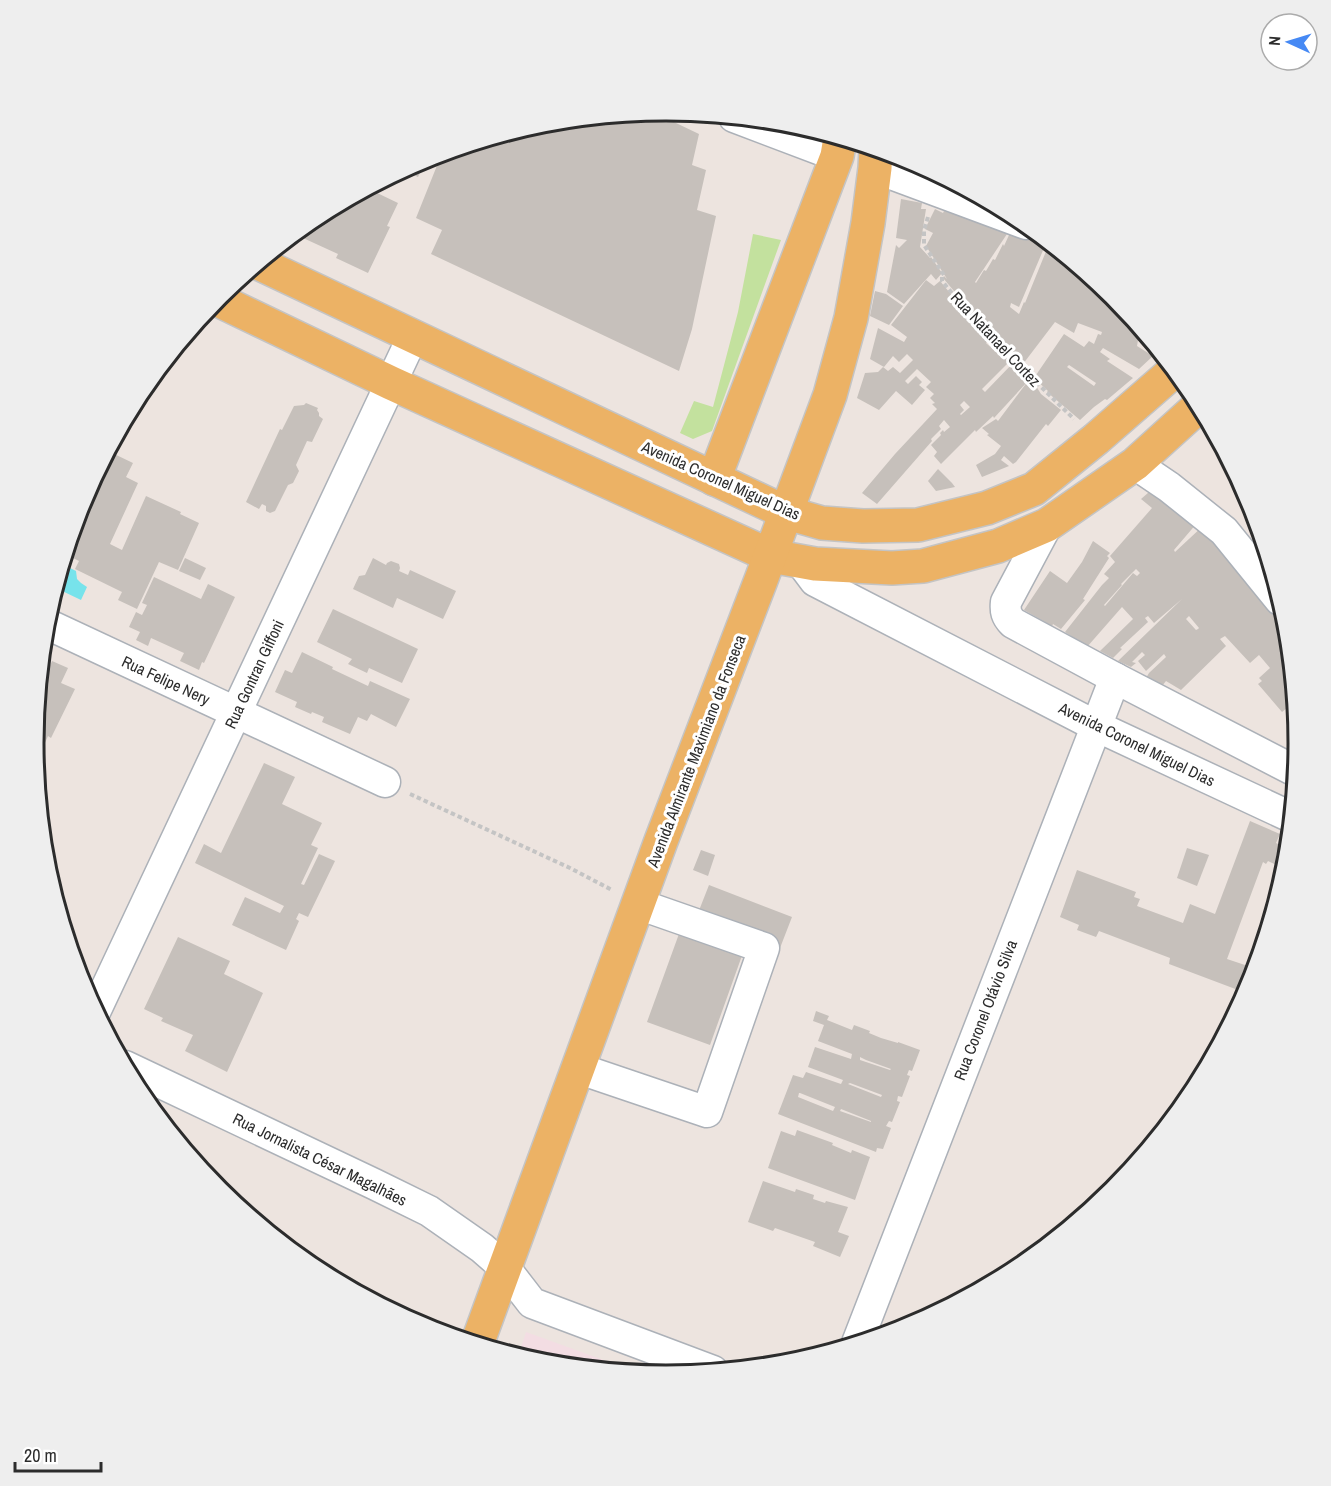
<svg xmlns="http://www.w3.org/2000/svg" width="1331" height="1486" font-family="'Archivo Narrow',sans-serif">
<rect width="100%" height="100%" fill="#ede4df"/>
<!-- medical -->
<path fill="#f3dde3" d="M526,1332L598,1358L637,1373L542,1363L518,1356Z"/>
<!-- green -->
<path fill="#c3e19e" d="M753,234L781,240L712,431L693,439L680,433L694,401L713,407L738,312Z"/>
<!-- water -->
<path fill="#77e3eb" d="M68,567L76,571L77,579L81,583L87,587L81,600L58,589Z"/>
<!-- building -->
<g fill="#c6c0bb" fill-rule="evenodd">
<path d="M653,112L699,134L692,165L706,170L697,210L716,216L692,329L679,371L431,254L442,230L416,218L442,153L542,123Z"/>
<path d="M427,158L418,177L403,170L424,159Z"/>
<path d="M371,187L373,191L398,203L387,226L390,227L368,273L336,258L338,254L303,238L314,217Z"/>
<path d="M901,199L922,203L921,209H926L920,247L930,258L931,257L942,273L936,280L931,274L904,304L887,292L896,245L899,248L907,240L896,238Z"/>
<path d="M935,209L943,213L944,211L959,216L961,212L1047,241L1019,307L1011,303L1010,307L1019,314L1024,302L1025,303L1049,244L1113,296L1140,329L1137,339L1138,340L1137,346L1153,356L1139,369L1103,348L1100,352L1110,359L1107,361L1133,378L1107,400L1105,399L1094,407L1080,420L1047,392L1048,391L1034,378L1064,334L1084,347L1089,341L1094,344L1098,334L1101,335L1102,332L1078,323L1074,333L1055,322L1023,364L1016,355L999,344L1001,342L990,334L991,333L979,323L980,322L957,299L959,297L943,278L944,276L947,279L926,246L933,233L925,229ZM1007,234L1009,235L1004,246L1003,244L995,260L993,259L986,271L984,270L976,283L975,282ZM1069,365L1096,383L1094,386L1067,367Z"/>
<path d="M926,280L934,286L940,281L970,317L969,318L989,340L986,343L996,352L999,349L1012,359L982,389L985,392L1013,363L1029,380L1031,378L1041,394L1061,410L1048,426L1046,424L1016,462L1013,464L1004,456L1001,460L1009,466L982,477L976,465L995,454L1001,446L987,435L989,434L982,428L996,419L998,421L1028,381L994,418L993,416L976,432L975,430L941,464L934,456L937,452L931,445L941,435L940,433L943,430L944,432L950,427L944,420L939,426L941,429L931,439L932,441L877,504L862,493L895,454L937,409L932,404L935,403L930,398L934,394L926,387L931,382L917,369L905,381L908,384L916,376L922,382L919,385L925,390L912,405L896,391L879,410L857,398L865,373L878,372L883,367L888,371L893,367L900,373L913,360L907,354L899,362L893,356L884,367L870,359L878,328L904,342L907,337L891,325ZM964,401L970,407L961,415L960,414L964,410L960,405Z"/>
<path d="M875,291L886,294L903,306L889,325L870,316Z"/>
<path d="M306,403L318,408L317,410L319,413V416L323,419L312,442L307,441L296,465L299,471L293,483L288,485L275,511L270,513L266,511V506L262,504L259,509L246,502L280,429L282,430L294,406L304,405Z"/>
<path d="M108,451L133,463L126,477L138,483L110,544L122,550L146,496L181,512L180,514L199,523L178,570L159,562L137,609L118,600L122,592L75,569L79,561L65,554L81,501L86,493L89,494L93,484L91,483Z"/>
<path d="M938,469L952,483L955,487L936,491L928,481Z"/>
<path d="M1156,486L1203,516L1174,550L1175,552L1204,525L1274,604L1286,623L1287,630L1285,632L1287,635L1294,705L1293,703L1282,712L1258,684L1262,681L1259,678L1270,668L1259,655L1250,663L1225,636L1220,639L1226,646L1181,690L1166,681L1162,686L1146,678L1149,673L1166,657L1164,654L1146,671L1138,661L1145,655L1142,652L1132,662L1136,663L1131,667L1118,661L1182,599L1154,623L1148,616L1145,618L1148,622L1120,648L1122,649L1113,658L1100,651L1133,619L1122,607L1087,647L1065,632L1102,585L1109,578L1104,574L1115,562L1110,556L1152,508L1141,499ZM1136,569L1140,573L1137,576L1133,573L1105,606L1104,605L1122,585L1121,584ZM1189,616L1199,628L1198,629L1196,630L1186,619Z"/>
<path d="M1093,541L1110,553L1107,556L1109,558L1083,599L1085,600L1061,629L1053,624L1052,626L1024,610L1050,571L1067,583L1082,562Z"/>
<path d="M185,558L206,568L200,580L179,571Z"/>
<path d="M373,558L386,565L387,563L391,561L399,564L400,568L399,571L408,575L410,570L456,591L443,619L397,598L393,608L353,589L359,576L365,575Z"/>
<path d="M154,577L201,599L208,584L235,597L204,663L202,662L199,670L180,661L184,653L151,638L148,646L136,640L140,632L129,627L136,612L142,615L147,605L142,603Z"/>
<path d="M333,609L418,649L402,683L369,668L367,673L348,664L352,659L317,642Z"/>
<path d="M302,652L333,667L332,669L368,686L370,681L410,699L396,727L371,714L367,721L358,717L350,734L322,722L324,717L312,712L311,714L295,707L297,702L275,692L285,670L292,673Z"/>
<path d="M52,661L68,668L61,683L75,689L51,738L48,736L38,759L34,758L33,743L40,672L46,675Z"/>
<path d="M264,763L295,777L282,804L322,823L311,845L318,848L301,884L304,885L319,854L335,861L308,917L299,913L296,919L299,921L286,950L232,925L245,897L280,913L284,906L195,863L204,844L221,853Z"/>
<path d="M1250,821L1280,834L1276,843L1280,845L1284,839L1288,841L1285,869L1268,861L1266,864L1263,862L1227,959L1254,968L1250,985L1246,993L1169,964L1170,958L1099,931L1096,937L1077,930L1079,925L1060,917L1077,870L1136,892L1134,897L1140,899L1137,906L1183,923L1190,904L1215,914Z"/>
<path d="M1187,848L1209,855L1197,886L1177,878Z"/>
<path d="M701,850L715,855L708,876L693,870Z"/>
<path d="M709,885L792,917L780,948L749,936L710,1045L647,1022L688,909L698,913Z"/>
<path d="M178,937L230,961L224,974L263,993L227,1072L185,1051L193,1035L161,1021L163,1018L144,1009Z"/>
<path d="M816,1011L829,1016L827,1020L852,1030L854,1025L870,1031L869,1033L881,1038L898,1043V1042L920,1050L912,1071L909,1070L907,1075L910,1076L902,1097L898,1096L897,1101L900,1102L892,1122L889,1121L886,1126L891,1128L883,1149L877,1148L876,1152L778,1114L793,1075L803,1078L806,1072L841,1084L843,1080L808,1067L815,1047L851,1059L852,1054L818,1041L824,1025L813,1021ZM860,1057L866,1060L891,1069L890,1070L860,1060ZM850,1083L882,1095L881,1097L848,1084ZM799,1093H800L835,1107L833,1111L798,1097ZM841,1109L871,1121V1122L840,1111Z"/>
<path d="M797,1130L833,1143L832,1145L851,1153L852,1150L870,1157L855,1200L768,1168L781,1131L795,1136Z"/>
<path d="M763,1181L795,1192L796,1189L814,1195L813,1199L825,1203L826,1201L848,1207L838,1232L849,1236L840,1257L813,1246L815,1242L775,1228L773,1231L748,1222Z"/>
</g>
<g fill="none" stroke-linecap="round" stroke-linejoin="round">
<defs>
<g id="minor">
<path d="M734,117L837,156"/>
<path d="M875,168L1026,224"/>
<path d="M1135,464L1169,487L1224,531L1280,600"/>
<path d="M1047,525L1006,602C1005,611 1006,616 1013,623L1115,678L1295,771"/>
<path d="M800,561L815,581L1096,726L1291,817"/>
<path d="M45,623L385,782"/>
<path d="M95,1012L413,336"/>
<path d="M125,1066L374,1184L429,1211L482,1248L505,1268L532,1303L713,1371"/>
<path d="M577,1068L707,1112L764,948L638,904"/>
<path d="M857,1343L1115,678"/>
</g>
<g id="major">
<path d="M258,263L787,513L822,523L863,526L918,525L987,508L1034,489L1096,439L1174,371"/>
<path d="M216,299L391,383L771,556L815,564L892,568L923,566L998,546L1047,525L1135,464L1199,406"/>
<path d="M714,479L837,156L840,138"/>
<path d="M477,1344L661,841L761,580L830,395L851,318L868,223L875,168L876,149"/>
</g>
</defs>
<!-- minor casing -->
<use href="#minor" stroke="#acb1b8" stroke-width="33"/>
<!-- major casing -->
<use href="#major" stroke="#c4c4c4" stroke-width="36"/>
<!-- path -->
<g stroke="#c4c4c4" stroke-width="4" stroke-dasharray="4.5 3" stroke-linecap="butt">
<path d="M928,217L924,230V245L944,275L942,277V281L957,299L997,344L1074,419"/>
<path d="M410,794L570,868L612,890"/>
</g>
<!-- minor -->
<use href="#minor" stroke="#fff" stroke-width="30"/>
<!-- major -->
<use href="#major" stroke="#ecb265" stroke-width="33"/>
</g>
<g text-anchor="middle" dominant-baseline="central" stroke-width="6" stroke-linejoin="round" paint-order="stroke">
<!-- street labels -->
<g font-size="16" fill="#2c2c2c" stroke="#fff">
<text transform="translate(996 339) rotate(47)">Rua Natanael Cortez</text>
<text transform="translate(721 480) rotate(24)">Avenida Coronel Miguel Dias</text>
<text transform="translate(254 674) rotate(-65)">Rua Gontran Giffoni</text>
<text transform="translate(166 680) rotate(25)">Rua Felipe Nery</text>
<text transform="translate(1137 744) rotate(26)">Avenida Coronel Miguel Dias</text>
<text transform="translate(696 751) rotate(-69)">Avenida Almirante Maximiano da Fonseca</text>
<text transform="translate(985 1010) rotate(-69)">Rua Coronel Otávio Silva</text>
<text transform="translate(320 1159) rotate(26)">Rua Jornalista César Magalhães</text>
</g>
</g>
<!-- crop -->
<path d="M0 0H1331V1486H0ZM44 743a622 622 0 1 1 1244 0a622 622 0 1 1-1244 0Z" fill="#eee" fill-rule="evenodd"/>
<path fill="none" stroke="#2c2c2c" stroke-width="3" d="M44 743a622 622 0 1 1 1244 0a622 622 0 1 1-1244 0Z"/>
<!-- north arrow -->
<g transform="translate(1289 42) rotate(274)"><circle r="28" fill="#ffffff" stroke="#ababab" stroke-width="1.5"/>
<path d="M0-4.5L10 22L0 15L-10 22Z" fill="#4689f4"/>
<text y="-9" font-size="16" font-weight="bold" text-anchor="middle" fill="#2c2c2c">N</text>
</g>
<!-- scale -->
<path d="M15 1462v9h86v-9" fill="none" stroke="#2c2c2c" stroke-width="3"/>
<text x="24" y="1462" font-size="18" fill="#2c2c2c" stroke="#ffffff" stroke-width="4.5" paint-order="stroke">20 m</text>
</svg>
